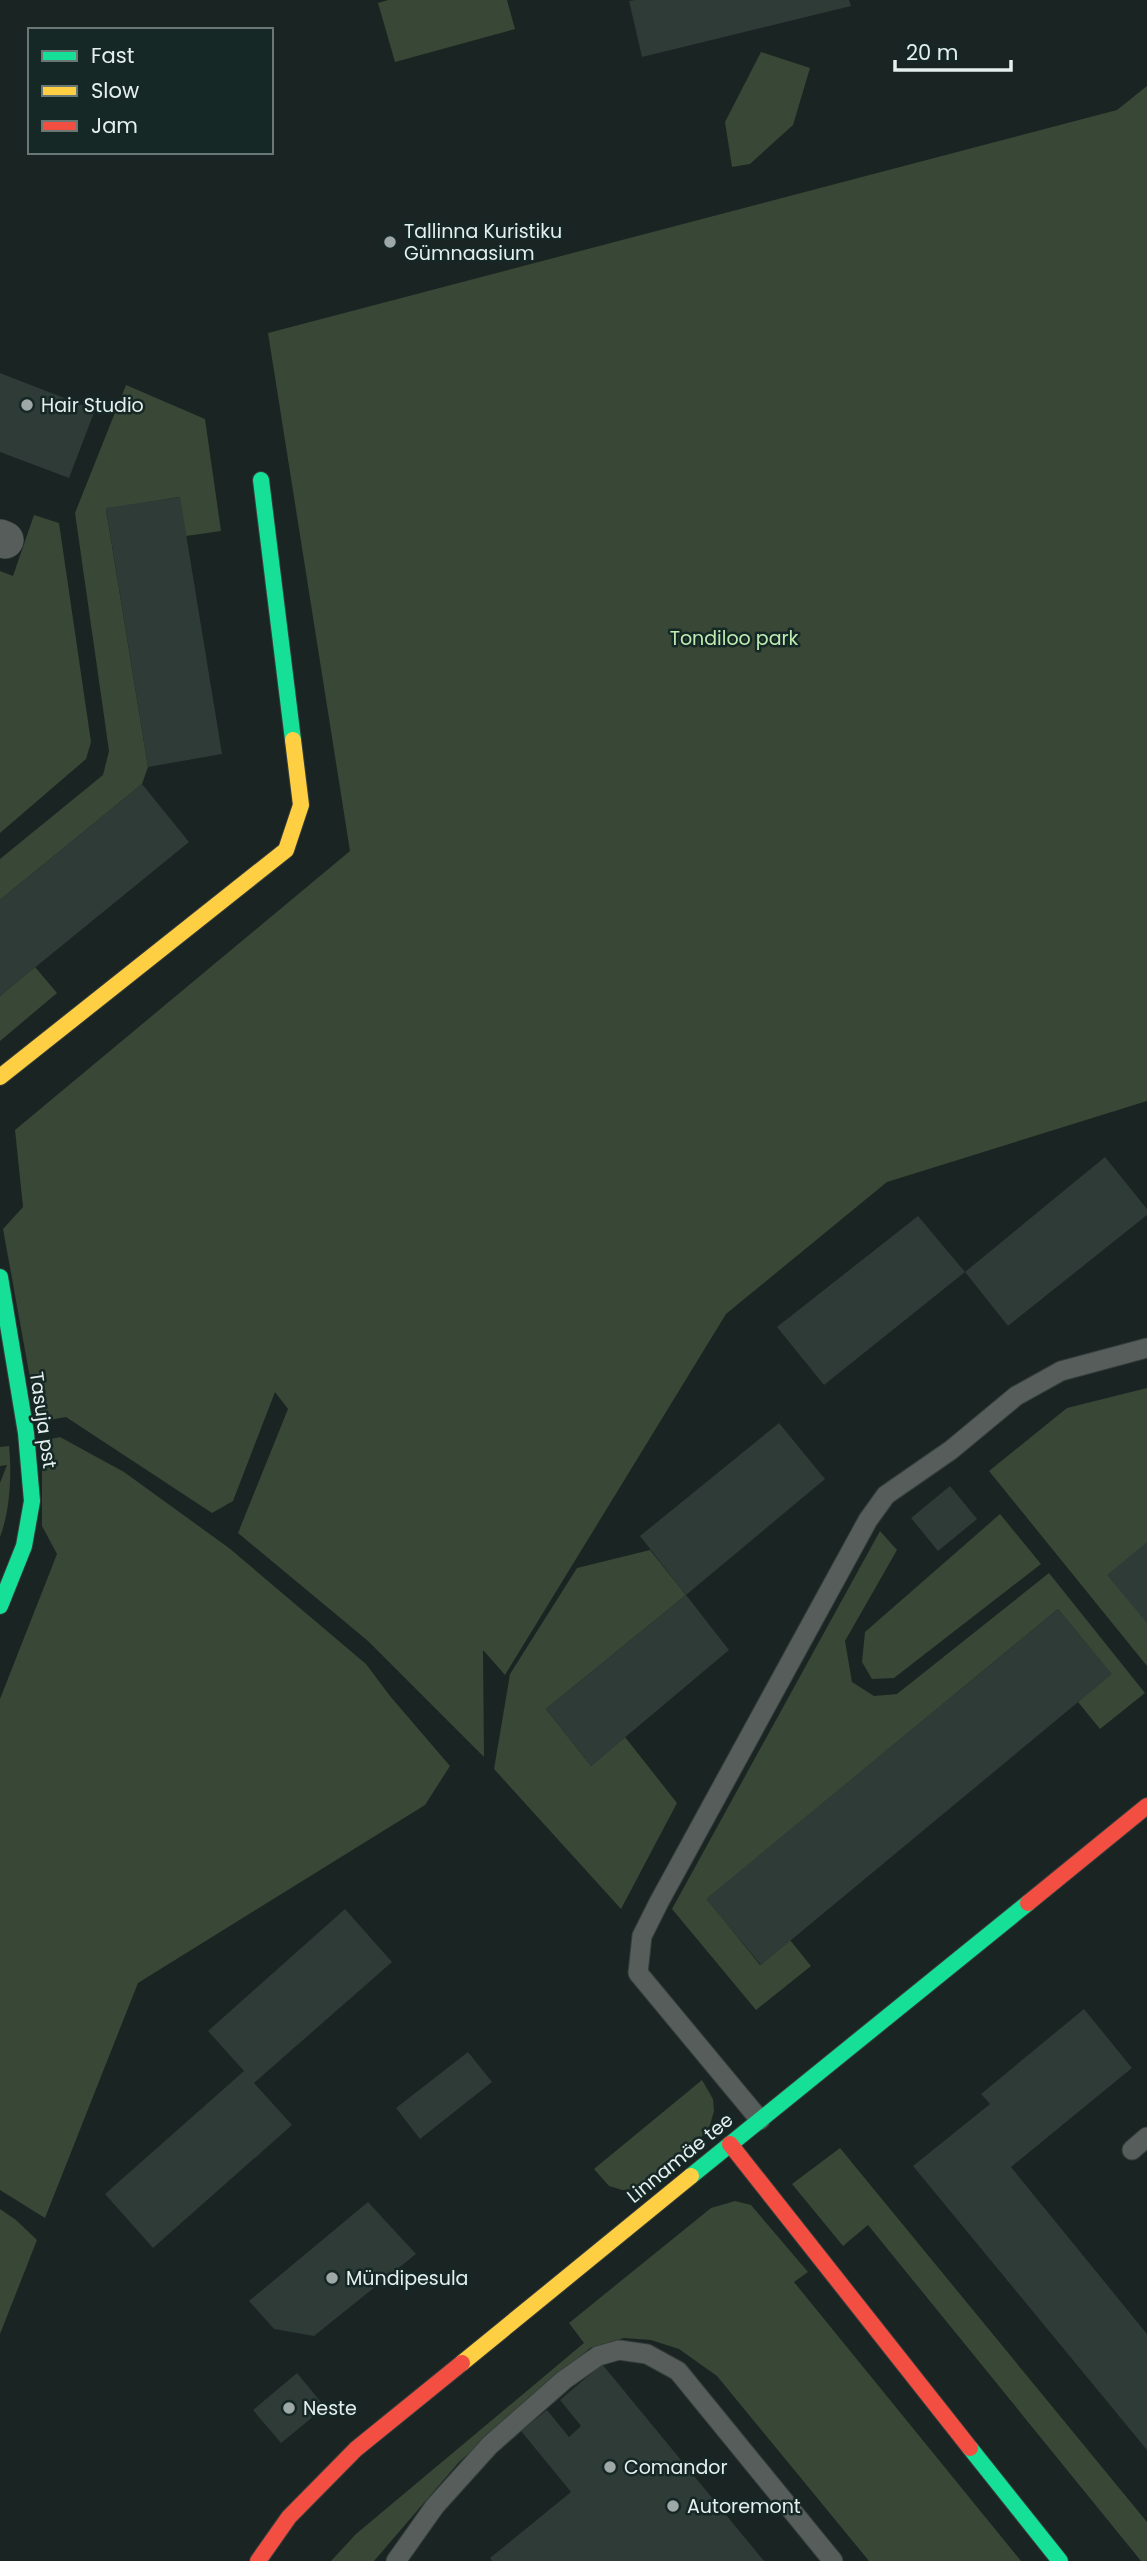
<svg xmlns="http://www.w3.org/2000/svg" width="1147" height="2561" font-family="Poppins,sans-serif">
<rect width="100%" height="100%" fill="#1a2422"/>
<!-- green -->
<g fill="#384736">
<path d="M388,0H507L515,29L395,62L378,3Z"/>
<path d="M761,52L810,68L793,125L750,164L732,167L725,122Z"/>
<path d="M1147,86V1101L887,1182L726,1314L505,1675L483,1650L484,1757L368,1641L238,1533L288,1409L275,1392L233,1501L212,1513L66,1417L38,1422L3,1229L23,1207L15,1130L350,851L268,333L1117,110Z"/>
<path d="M126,385L205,419L221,531L186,536L179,497L106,509L148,767L142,784L0,900V859L103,775L109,751L75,513Z"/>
<path d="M34,515L59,523L91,742L86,759L0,833V571L13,576Z"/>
<path d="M35,967L57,993L0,1041V996Z"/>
<path d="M1147,1388V1666L989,1471L1067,1408Z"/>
<path d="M60,1437L124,1472L229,1548L366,1664L390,1696L450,1766L425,1805L138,1983L45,2218L0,2190V1699L57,1554L42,1526V1441Z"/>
<path d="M9,1446C12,1474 10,1511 0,1537V1483L7,1465L0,1466V1447Z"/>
<path d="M1000,1514L1041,1564L894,1678L872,1679L862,1662L865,1632Z"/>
<path d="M880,1531L897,1550L845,1641L852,1682L874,1696L897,1694L1049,1573L1145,1693L1100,1729L1078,1702L1111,1674L1058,1609L707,1899L760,1965L790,1940L811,1966L756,2010L672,1909Z"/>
<path d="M650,1550L686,1595L546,1709L591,1766L625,1737L677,1803L621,1909L494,1769L510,1674L577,1568Z"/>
<path d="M702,2080L713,2099L714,2111L710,2125L700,2139L636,2189L622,2190L609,2186L594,2169Z"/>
<path d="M840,2148L1147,2522V2561H1141L868,2225L843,2246L792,2184Z"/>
<path d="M735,2201L751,2205L808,2272L794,2282L1021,2561H869L717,2376L679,2349L651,2340L624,2338L590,2348L459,2462L374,2561H331L356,2534L584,2343L569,2323L711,2208Z"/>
<path d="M0,2209L16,2220L37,2240L0,2334Z"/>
</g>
<!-- building -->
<g fill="#2e3b36">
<path d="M635,0H849L851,6L642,57L629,1Z"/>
<path d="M0,373L95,410L69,478L0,452Z"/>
<path d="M180,497L222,754L148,767L106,508Z"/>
<path d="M142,784L189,842L0,996V900Z"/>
<path d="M1105,1157L1147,1209V1215L1008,1326L965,1272Z"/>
<path d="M918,1216L965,1272L824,1385L777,1327Z"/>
<path d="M779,1423L825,1479L686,1595L640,1536Z"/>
<path d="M950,1486L977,1519L938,1551L911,1518Z"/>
<path d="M1147,1542V1623L1107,1575Z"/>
<path d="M686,1595L729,1650L591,1766L546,1709Z"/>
<path d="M1058,1609L1112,1674L761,1965L706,1899Z"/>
<path d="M345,1909L392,1962L254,2083L292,2125L153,2248L105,2194L244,2071L208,2031Z"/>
<path d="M1084,2009L1132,2068L1011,2167L1147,2334V2450L913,2166L990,2104L981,2094Z"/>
<path d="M468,2052L492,2082L420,2139L396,2108Z"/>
<path d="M368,2202L416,2254L314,2336L274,2329L249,2301Z"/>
<path d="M602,2364L764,2561H492L490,2558L571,2492L521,2431L547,2410L569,2437L581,2426L560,2400Z"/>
<path d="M297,2373L325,2407L281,2443L253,2410Z"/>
</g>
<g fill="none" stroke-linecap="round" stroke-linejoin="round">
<defs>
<g id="lane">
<path d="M760,2120L638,1973L642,1936L659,1902L868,1520L886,1495L951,1450L1016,1396L1061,1371L1147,1348"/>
<path d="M1132,2150L1147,2137"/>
<path d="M396,2561L435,2506L490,2445L564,2380L598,2356L619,2350L647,2354L678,2371L833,2561"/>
</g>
<path id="street" d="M0,538L5,540"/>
<g id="fast">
<path d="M261,480L293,740"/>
<path d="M0,1277L26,1433L32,1501L24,1546L0,1606"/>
<path d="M691,2176L1028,1903"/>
<path d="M970,2448L1060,2561"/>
</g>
<g id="slow">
<path d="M0,1077L286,850L301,805L293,740"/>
<path d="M462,2363L691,2176"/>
</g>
<g id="jam">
<path d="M1028,1903L1147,1806"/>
<path d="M730,2144L970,2448"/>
<path d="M258,2561L289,2517L356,2449L462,2363"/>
</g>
</defs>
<!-- lane casing -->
<use href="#lane" stroke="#363e3c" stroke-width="21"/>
<!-- street casing -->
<use href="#street" stroke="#363e3c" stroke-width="38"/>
<!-- fast casing -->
<use href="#fast" stroke="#363e3c" stroke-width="18"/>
<!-- slow casing -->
<use href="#slow" stroke="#363e3c" stroke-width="18"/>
<!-- jam casing -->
<use href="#jam" stroke="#363e3c" stroke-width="18"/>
<!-- lane -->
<use href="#lane" stroke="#565d5b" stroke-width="19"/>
<!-- street -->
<use href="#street" stroke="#565d5b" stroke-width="37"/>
<!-- fast -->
<use href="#fast" stroke="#16e098" stroke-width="16"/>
<!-- slow -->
<use href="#slow" stroke="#ffcf43" stroke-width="16"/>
<!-- jam -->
<use href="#jam" stroke="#f24e42" stroke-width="16"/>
</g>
<!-- markers -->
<g fill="#9ea9a7" stroke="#162825" stroke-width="2.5">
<circle cx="390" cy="242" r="7"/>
<circle cx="27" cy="405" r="7"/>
<circle cx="332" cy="2278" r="7"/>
<circle cx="289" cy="2408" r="7"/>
<circle cx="610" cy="2467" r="7"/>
<circle cx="673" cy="2506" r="7"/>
</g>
<g text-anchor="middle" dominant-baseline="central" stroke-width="5" stroke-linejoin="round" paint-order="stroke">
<!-- poi labels -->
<g font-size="19" fill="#e5f0ee" stroke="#162825" text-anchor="start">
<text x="404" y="231">Tallinna Kuristiku<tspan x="404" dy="22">Gümnaasium</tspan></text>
<text x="41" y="405">Hair Studio</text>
<text x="346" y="2278">Mündipesula</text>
<text x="303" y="2408">Neste</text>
<text x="624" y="2467">Comandor</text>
<text x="687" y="2506">Autoremont</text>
</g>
<!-- park labels -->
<g font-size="19" fill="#bdecb2" stroke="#162825">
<text x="734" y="638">Tondiloo park</text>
</g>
<!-- street labels -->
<g font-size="19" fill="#e5f0ee" stroke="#162825">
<text transform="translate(43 1420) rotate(82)">Tasuja pst</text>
<text transform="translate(680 2158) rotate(-39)">Linnamäe tee</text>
</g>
</g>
<!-- legend -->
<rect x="28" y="28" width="245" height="126" fill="#162825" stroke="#697875" stroke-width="2"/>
<rect x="42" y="51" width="35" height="10" fill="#16e098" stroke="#697875" stroke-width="2"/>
<text x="91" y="63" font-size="21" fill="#e5f0ee">Fast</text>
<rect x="42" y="86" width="35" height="10" fill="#ffcf43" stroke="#697875" stroke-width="2"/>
<text x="91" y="98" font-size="21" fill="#e5f0ee">Slow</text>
<rect x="42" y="121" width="35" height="10" fill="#f24e42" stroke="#697875" stroke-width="2"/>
<text x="91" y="133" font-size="21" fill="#e5f0ee">Jam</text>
<!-- scale -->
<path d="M895 60v10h116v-10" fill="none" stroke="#e5f0ee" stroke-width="3.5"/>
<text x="906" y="60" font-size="21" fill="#e5f0ee" stroke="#162825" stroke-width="5" paint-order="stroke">20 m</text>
</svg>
